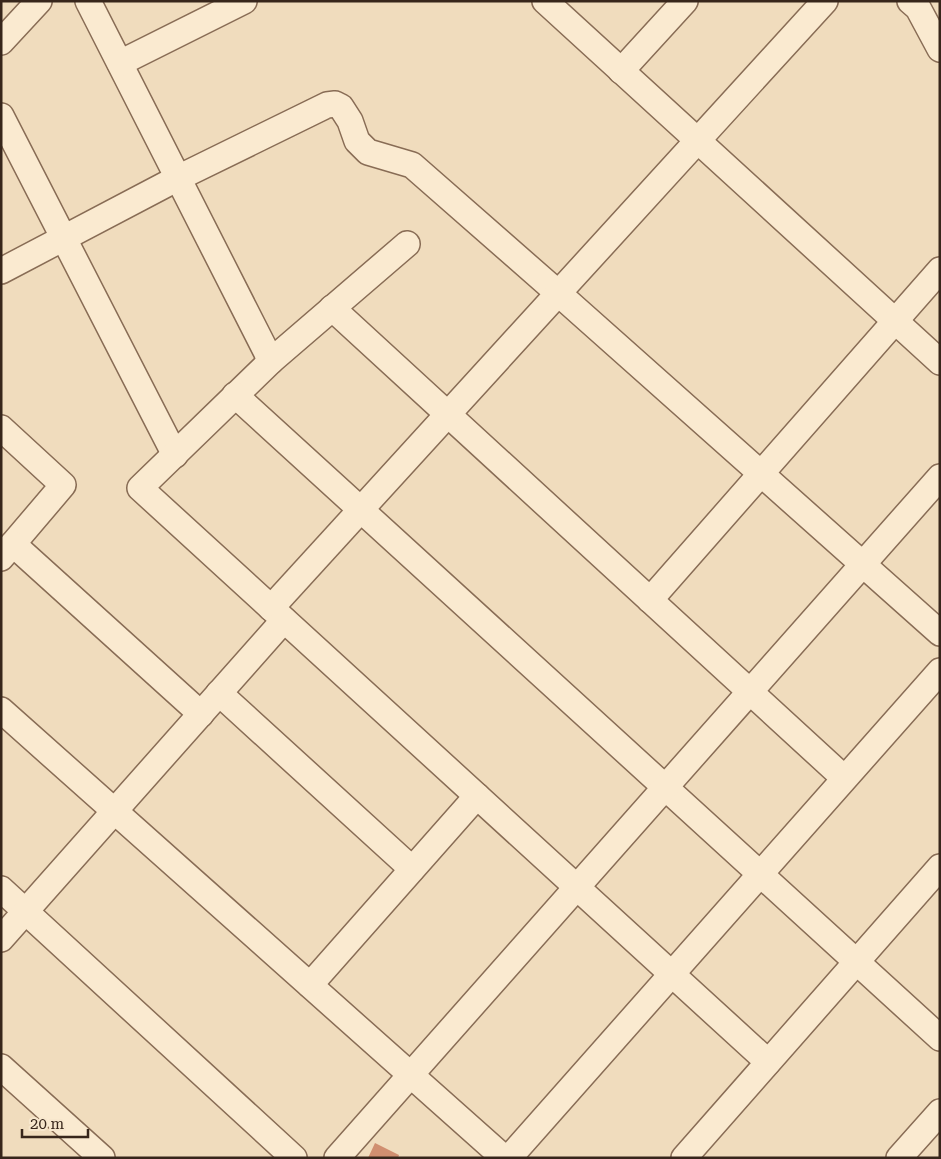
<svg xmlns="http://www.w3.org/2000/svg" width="941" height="1159" font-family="'Roboto Serif',serif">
<rect width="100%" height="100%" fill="#f0dcbd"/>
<!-- building -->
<path fill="#d08f70" d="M375,1143L399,1155L398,1158H368Z"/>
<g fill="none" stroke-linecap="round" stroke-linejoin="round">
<defs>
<g id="minor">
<path d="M88,1L271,361"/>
<path d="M545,1L940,362"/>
<path d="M910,1L918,8L940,49"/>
<path d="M1,42L39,1"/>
<path d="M120,63L244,1"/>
<path d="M621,71L685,1"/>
<path d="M1,116L175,455"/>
<path d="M407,244L271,361L140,488L768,1062"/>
<path d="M1,271L178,178L327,105L335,104L341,107L350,121L357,141L368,152L412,165L558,293L940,633"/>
<path d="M332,308L844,778"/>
<path d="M235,395L940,1038"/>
<path d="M1,428L63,485L1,558"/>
<path d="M13,544L201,714"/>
<path d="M650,600L940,270"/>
<path d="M271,608L825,1"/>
<path d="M219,693L412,869"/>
<path d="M1,710L504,1158"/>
<path d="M1,889L294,1158"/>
<path d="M1,939L284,620"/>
<path d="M310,985L477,796"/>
<path d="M1,1067L102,1158"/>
<path d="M337,1158L940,477"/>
<path d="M509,1158L940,671"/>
<path d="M684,1158L940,867"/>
<path d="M899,1158L940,1112"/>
</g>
</defs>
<!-- minor casing -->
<use href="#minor" stroke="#886c55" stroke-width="28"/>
<!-- minor -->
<use href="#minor" stroke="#faead0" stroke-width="25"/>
</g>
<!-- border -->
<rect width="941" height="1159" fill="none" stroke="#37261b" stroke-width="5"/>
<!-- scale -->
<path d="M22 1129v8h66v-8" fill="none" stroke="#37261b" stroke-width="2.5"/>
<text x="30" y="1129" font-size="15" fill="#37261b" stroke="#f7e7cd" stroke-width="4" paint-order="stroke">20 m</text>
</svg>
